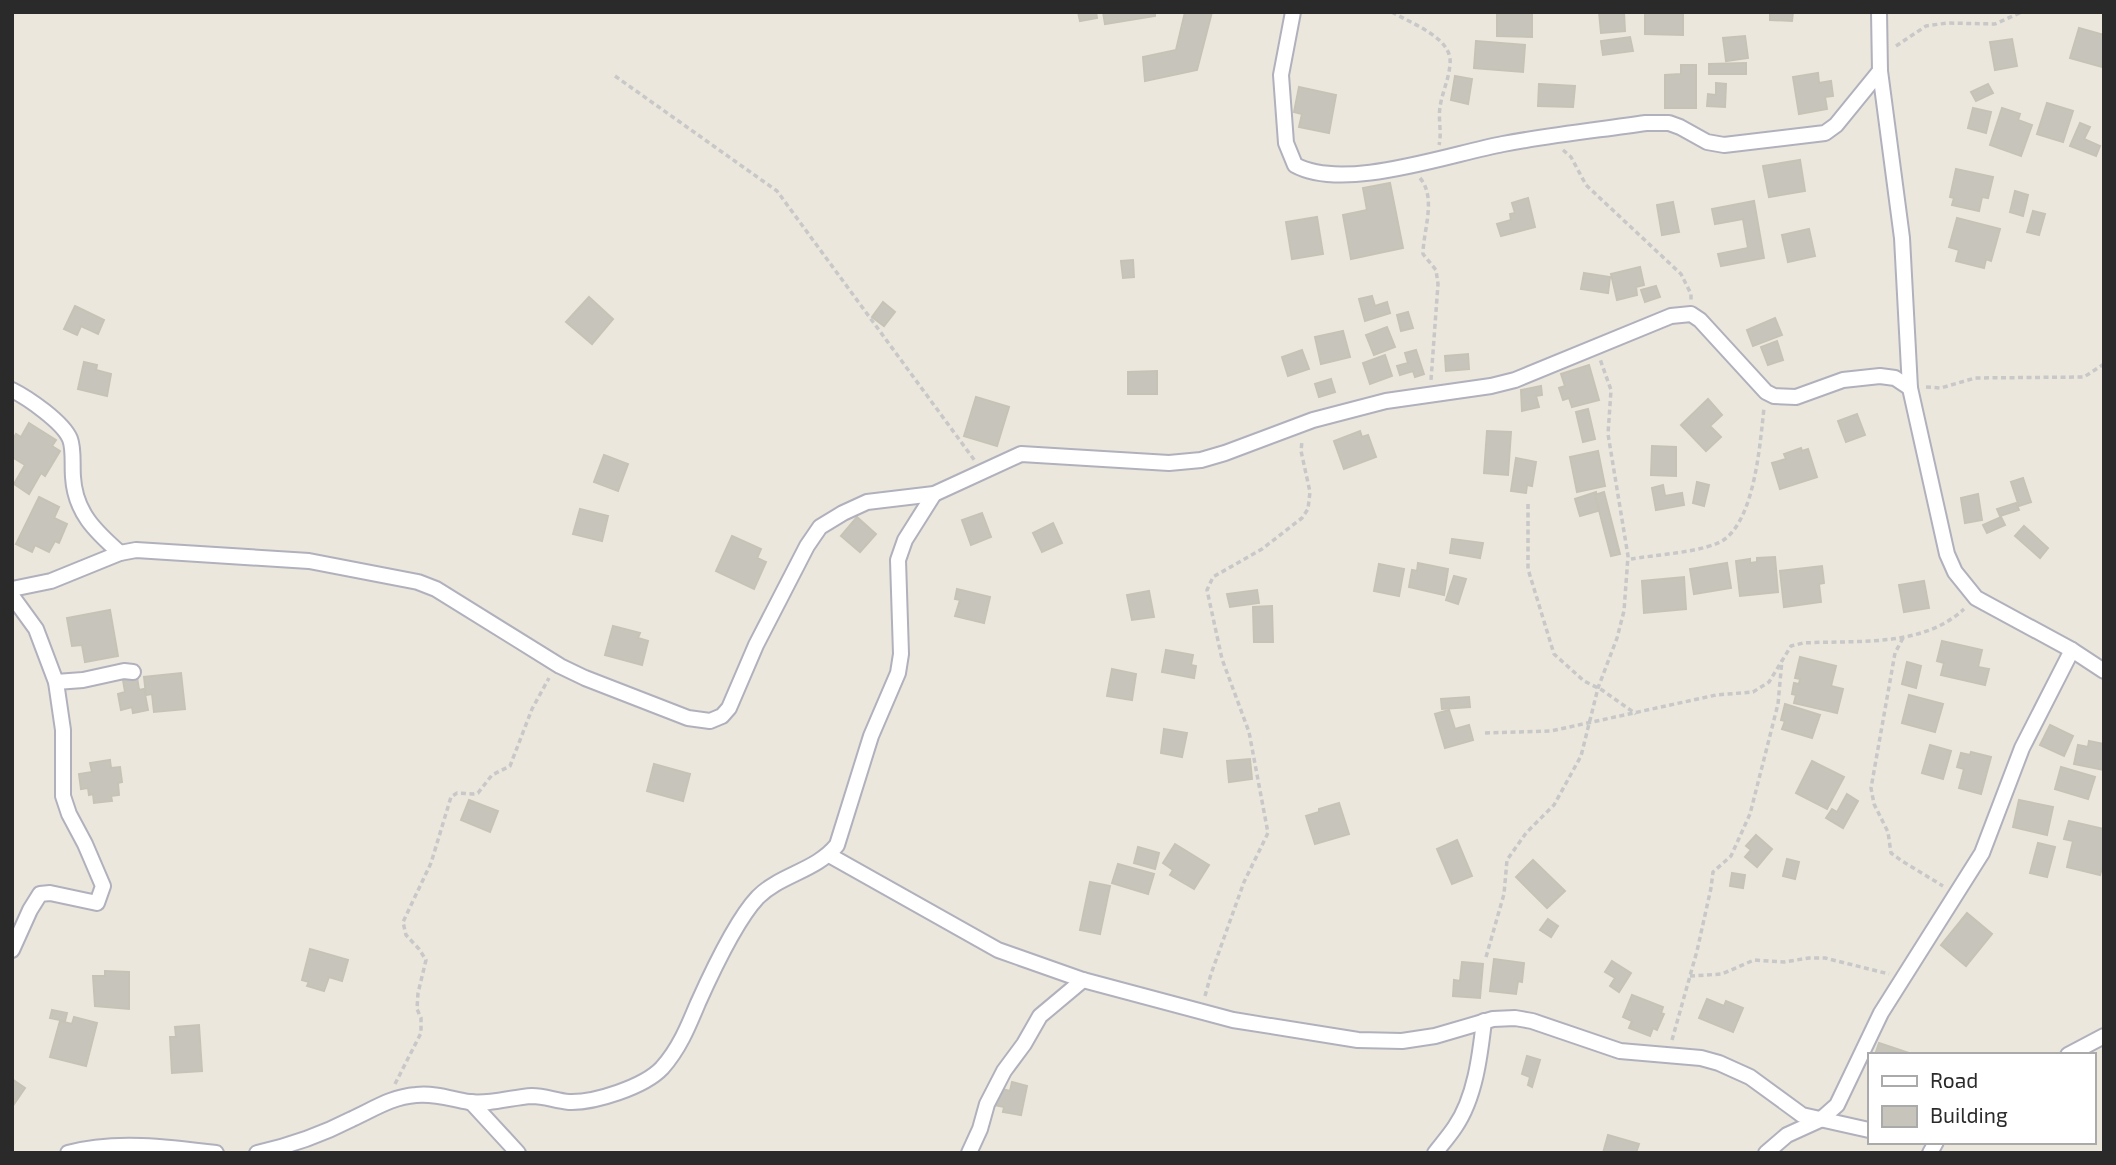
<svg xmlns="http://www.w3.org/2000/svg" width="2116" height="1165" font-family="'Exo 2',sans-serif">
<rect width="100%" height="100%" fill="#ebe7dd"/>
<!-- building -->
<g fill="#c7c5bb" stroke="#c6c3b6" stroke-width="2">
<path d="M1078,12H1096L1097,18L1080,21Z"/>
<path d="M1103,12H1155V16L1105,24Z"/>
<path d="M1185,12H1212L1197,70L1145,81L1143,57L1176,50Z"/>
<path d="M1497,12H1532V37L1497,36Z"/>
<path d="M1599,12H1624L1625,31L1601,33Z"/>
<path d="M1645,12H1683V35L1645,34Z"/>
<path d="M1770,12H1793L1792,21L1770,20Z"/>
<path d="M2079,28L2104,35L2102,67L2070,58Z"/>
<path d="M1745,36L1748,58L1726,61L1723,38Z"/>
<path d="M1630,37L1633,51L1603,55L1601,41Z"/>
<path d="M2012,39L2017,66L1995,70L1990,42Z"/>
<path d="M1476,41L1525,45L1523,72L1474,68Z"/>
<path d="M1746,63V74H1709V64Z"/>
<path d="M1681,65H1696V108H1665V75L1681,74Z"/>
<path d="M1818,73L1819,83L1831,81L1833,96L1825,97L1827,109L1799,114L1793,77Z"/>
<path d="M1455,76L1472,79L1468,104L1451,100Z"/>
<path d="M1716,83L1726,84L1725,107L1707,106L1708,94L1716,95Z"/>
<path d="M1539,84L1575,86L1573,107L1538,106Z"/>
<path d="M1988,84L1993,93L1976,101L1971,92Z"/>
<path d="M1299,87L1336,95L1329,133L1299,127L1302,114L1294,112Z"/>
<path d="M2047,103L2073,111L2063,142L2037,134Z"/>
<path d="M1973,108L1991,112L1986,133L1968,128Z"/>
<path d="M2002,108L2020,114L2018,120L2032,125L2021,156L1990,145Z"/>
<path d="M2080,123L2090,127L2084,139L2100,146L2096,156L2070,146Z"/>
<path d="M1800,160L1805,191L1769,197L1763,166Z"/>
<path d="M1956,169L1993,177L1988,198L1982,197L1979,211L1952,205L1954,198L1950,197Z"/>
<path d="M1390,183L1403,248L1351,259L1343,215L1367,210L1363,188Z"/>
<path d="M2015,191L2028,195L2023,216L2010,212Z"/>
<path d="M1528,198L1535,227L1501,236L1497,224L1511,220L1510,214L1515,213L1512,203Z"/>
<path d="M1754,201L1764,258L1721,266L1718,254L1748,248L1743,219L1715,224L1712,209Z"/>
<path d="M1673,202L1679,232L1662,235L1657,205Z"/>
<path d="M2033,211L2045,214L2039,235L2027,232Z"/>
<path d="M1317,217L1323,254L1292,259L1286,222Z"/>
<path d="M1957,218L2000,229L1991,261L1986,259L1984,268L1956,261L1959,250L1949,247Z"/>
<path d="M1809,229L1815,256L1788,262L1782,235Z"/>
<path d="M1133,260L1134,277L1123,278L1121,261Z"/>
<path d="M1640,267L1644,285L1636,287L1637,295L1617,300L1611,274Z"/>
<path d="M1584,273L1610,277L1608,293L1581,289Z"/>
<path d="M1656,286L1660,297L1645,302L1641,290Z"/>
<path d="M1372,296L1375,306L1387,302L1390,313L1365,321L1359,299Z"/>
<path d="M589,297L613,319L592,344L566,322Z"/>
<path d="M883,302L895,312L884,326L872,317Z"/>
<path d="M75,306L104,320L98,334L81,326L77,335L64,329Z"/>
<path d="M1408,312L1413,328L1401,331L1397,315Z"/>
<path d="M1775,318L1782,335L1753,346L1747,330Z"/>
<path d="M1387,327L1395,347L1374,355L1366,335Z"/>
<path d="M1343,331L1350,357L1321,364L1315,337Z"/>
<path d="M1777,341L1783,360L1768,365L1761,347Z"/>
<path d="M1302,350L1309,369L1288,376L1282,357Z"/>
<path d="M1416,350L1424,374L1415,377L1413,371L1400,375L1397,366L1408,363L1405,353Z"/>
<path d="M1468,354L1469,369L1446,371L1445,356Z"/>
<path d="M1385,355L1392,376L1370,384L1363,363Z"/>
<path d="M84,362L97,365L96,370L111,374L107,396L78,389Z"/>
<path d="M1589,365L1599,400L1572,407L1569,398L1563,400L1559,388L1565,386L1561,374Z"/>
<path d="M1157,371V394H1128V372Z"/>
<path d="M1331,379L1335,392L1319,397L1315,384Z"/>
<path d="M1541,386L1542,395L1536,396L1539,407L1522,411L1521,390Z"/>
<path d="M976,397L1009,407L997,446L964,436Z"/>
<path d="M1708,399L1722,415L1710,426L1721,437L1706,451L1681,425Z"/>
<path d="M1588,409L1595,439L1583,442L1576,412Z"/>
<path d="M1857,414L1865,435L1846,442L1838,421Z"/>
<path d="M29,423L56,440L52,446L60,451L45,476L41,473L29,494L14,484L25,465L12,457V441L16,434L21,437Z"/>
<path d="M1360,431L1362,437L1368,435L1376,457L1344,469L1334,441Z"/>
<path d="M1487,431L1511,432L1508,475L1484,473Z"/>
<path d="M1652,446L1676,447V476L1651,475Z"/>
<path d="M1801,448L1802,451L1808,449L1817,477L1780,489L1772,463L1786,459L1784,454Z"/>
<path d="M1598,451L1605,486L1577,492L1570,457Z"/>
<path d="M604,455L628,464L618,491L594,482Z"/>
<path d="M1516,458L1536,462L1532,486L1527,485L1526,493L1511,491Z"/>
<path d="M2023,478L2031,502L2019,506L2011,482Z"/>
<path d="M1697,482L1709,485L1704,506L1693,503Z"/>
<path d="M1663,485L1665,496L1682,493L1684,505L1656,510L1652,488Z"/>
<path d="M1596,492L1601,510L1580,516L1575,499Z"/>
<path d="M1604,492L1620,554L1611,556L1595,495Z"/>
<path d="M1978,494L1982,520L1965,523L1961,498Z"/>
<path d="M39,497L59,507L54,518L67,524L59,543L55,541L49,552L35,545L32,552L16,544Z"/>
<path d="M2016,503L2019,510L2000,516L1997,509Z"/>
<path d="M580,509L608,516L602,541L573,534Z"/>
<path d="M982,513L991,537L971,545L962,520Z"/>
<path d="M857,517L876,534L860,552L841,536Z"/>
<path d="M2001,517L2005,525L1987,533L1983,525Z"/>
<path d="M1053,523L1062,543L1042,552L1033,533Z"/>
<path d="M2024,526L2048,548L2040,558L2015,536Z"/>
<path d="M732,536L761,549L757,558L766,562L754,589L716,571Z"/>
<path d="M1452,539L1483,543L1480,558L1450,553Z"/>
<path d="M1775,557L1778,592L1740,596L1736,561L1750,559V563L1757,562V558Z"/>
<path d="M1418,563L1448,569L1444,595L1409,587L1412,570L1417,571Z"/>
<path d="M1727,563L1731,588L1694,594L1690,569Z"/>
<path d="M1379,564L1404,569L1399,596L1374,591Z"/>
<path d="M1822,566L1824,583L1819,584L1821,602L1784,607L1780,571Z"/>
<path d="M1454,576L1466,579L1458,604L1446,600Z"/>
<path d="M1684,577L1686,609L1644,613L1642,581Z"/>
<path d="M1924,581L1929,608L1904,612L1899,585Z"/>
<path d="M957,589L990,597L984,623L955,616L960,600L955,599Z"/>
<path d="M1257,590L1259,603L1230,607L1227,594Z"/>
<path d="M1149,591L1154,617L1132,620L1127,595Z"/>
<path d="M1272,606L1273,642H1254L1253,607Z"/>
<path d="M110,610L118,656L85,662L82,645L72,646L67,618Z"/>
<path d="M613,626L640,633L638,638L648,641L642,665L605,655Z"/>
<path d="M1942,641L1982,650L1978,667L1989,669L1985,685L1941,675L1944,663L1937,661Z"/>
<path d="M1166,650L1193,655L1191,665L1196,666L1194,678L1162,672Z"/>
<path d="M1800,657L1836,666L1831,686L1843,689L1837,713L1794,703L1796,695L1792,694L1794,683L1799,684L1800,679L1795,678Z"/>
<path d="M1907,662L1921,666L1916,688L1902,684Z"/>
<path d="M1112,669L1136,674L1132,700L1107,696Z"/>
<path d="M181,673L185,709L154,712L152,694L146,695L144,677Z"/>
<path d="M137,677L139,690L144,689L148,710L133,713L132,707L121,710L118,694L125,692L123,680Z"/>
<path d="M1909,695L1943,704L1935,732L1902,723Z"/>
<path d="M1469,697L1470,707L1442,709L1441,699Z"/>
<path d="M1785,704L1820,715L1812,738L1782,729L1785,721L1781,720Z"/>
<path d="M1449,710L1455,729L1469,725L1473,740L1445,748L1435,714Z"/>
<path d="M2050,725L2073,736L2064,756L2040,745Z"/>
<path d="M1164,729L1187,733L1182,757L1161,753Z"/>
<path d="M2089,741L2104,744V770L2074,764L2078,745L2088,747Z"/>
<path d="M1930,745L1951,751L1943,779L1922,773Z"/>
<path d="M1971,752L1991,757L1981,794L1959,788L1964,769L1957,767L1961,753L1970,755Z"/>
<path d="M1250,759L1252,779L1229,782L1227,761Z"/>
<path d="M110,760L111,768L120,767L122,782L118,783L119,795L111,796L112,801L94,803L93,794L89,795L88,788L81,789L79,774L92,772L90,763Z"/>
<path d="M1812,761L1844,777L1827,809L1796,793Z"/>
<path d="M654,764L690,774L683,801L647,791Z"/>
<path d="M2061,767L2095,777L2088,799L2055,789Z"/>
<path d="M1847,794L1858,801L1843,828L1826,818L1832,809L1837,812Z"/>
<path d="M469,800L498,811L490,832L461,820Z"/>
<path d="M2019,800L2053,807L2047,835L2013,827Z"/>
<path d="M1339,803L1349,834L1315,844L1306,816L1319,812V809Z"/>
<path d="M2069,821L2104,829V861L2100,875L2067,867L2073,841L2064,839Z"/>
<path d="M1756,835L1772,849L1757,867L1745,857L1751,850L1746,846Z"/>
<path d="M1457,840L1472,876L1452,884L1437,849Z"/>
<path d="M2038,843L2055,847L2047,877L2030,873Z"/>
<path d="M1175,844L1209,865L1194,889L1170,875L1173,870L1163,863Z"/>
<path d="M1138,847L1159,853L1155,869L1134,863Z"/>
<path d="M1787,859L1799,862L1795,879L1783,876Z"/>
<path d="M1533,860L1565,891L1547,908L1516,877Z"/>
<path d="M1118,864L1154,874L1148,894L1112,883Z"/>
<path d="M1732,873L1745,875L1743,888L1730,886Z"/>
<path d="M1090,882L1110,886L1100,934L1080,930Z"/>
<path d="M1967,913L1992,934L1966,966L1941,945Z"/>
<path d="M1548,919L1558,926L1551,937L1540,930Z"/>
<path d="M310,949L348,960L342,981L329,977L324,991L307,986L309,982L302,980Z"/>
<path d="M1494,959L1524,963L1522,982L1518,981L1516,994L1490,991Z"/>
<path d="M1612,961L1631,973L1619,992L1610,986L1615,978L1605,972Z"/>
<path d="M1462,962L1483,964L1480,998L1453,996L1454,980L1460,981Z"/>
<path d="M105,971L129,972V1009L95,1006L93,976H105Z"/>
<path d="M1632,995L1663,1007L1661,1013L1664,1014L1657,1030L1653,1028L1650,1036L1629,1028L1632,1021L1623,1017Z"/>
<path d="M1707,999L1724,1006L1726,1001L1743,1008L1733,1032L1699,1018Z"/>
<path d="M52,1010L67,1013L65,1021L50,1018Z"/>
<path d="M74,1017L97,1023L86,1066L50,1057L60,1021L72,1024Z"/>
<path d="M199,1025L202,1071L172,1073L170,1037H176L175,1027Z"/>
<path d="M1879,1043L1912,1054V1055H1875Z"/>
<path d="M1527,1056L1540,1060L1532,1087L1528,1085L1530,1077L1522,1074Z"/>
<path d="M12,1079L25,1088L12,1107Z"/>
<path d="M1012,1082L1027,1086L1021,1115L1003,1112L1004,1107L994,1105L998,1088L1010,1091Z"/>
<path d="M1608,1135L1639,1144L1636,1153H1603Z"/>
</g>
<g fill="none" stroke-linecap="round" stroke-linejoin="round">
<defs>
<g id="minor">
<path d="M1293,12L1281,75L1286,143L1295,165C1344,192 1449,154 1503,144C1550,135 1598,130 1646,123H1669L1680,127L1707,142L1724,145L1825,133L1836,125L1880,71"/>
<path d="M1879,12L1880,71L1902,238L1910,388L1947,554L1955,572L1976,598L2072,650L2104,671"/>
<path d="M12,390C28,398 63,422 70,439C74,449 72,465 73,477C75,512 95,531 120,553"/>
<path d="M12,589L51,581L120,553L136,550L309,561L418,582L436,589L560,666L585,678L688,718L710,721L722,716L729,708L756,645L807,546L820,527L843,513L867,502L934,494L1021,454L1169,463L1201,460L1225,453L1313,420L1386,401L1491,386L1515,380L1671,316L1691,314L1700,320L1766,392L1774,396L1796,397L1843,380L1880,376L1895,378L1910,388"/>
<path d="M12,596L36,629L56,682L63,730V796L69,814L85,844L103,886L97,903L50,893L40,894L30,910L12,950"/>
<path d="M56,682L83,680L124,671L133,672"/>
<path d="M829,855L998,950L1083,980L1233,1020L1358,1040L1402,1041L1435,1036L1493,1019L1515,1018L1532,1021L1620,1051L1701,1058L1719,1063L1750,1077L1802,1115L1869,1130"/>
<path d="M2068,1055L2104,1036"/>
<path d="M471,1102L518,1153"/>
<path d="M68,1153C113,1140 170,1147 216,1153"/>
<path d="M257,1153C289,1146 323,1134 352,1119C374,1109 391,1097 416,1095C435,1093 451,1099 469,1102C489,1105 512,1097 532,1096C545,1096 556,1101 569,1102C594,1103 644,1087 662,1068C679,1049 688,1027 698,1003C711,974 736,920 758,897C781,874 816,871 837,845L871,736L898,673L901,654L898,560L905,540L934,494"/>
<path d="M969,1153L980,1129L987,1104L1004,1071L1024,1044L1040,1016L1083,980"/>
<path d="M1435,1153C1442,1144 1449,1136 1455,1127C1475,1098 1480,1056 1484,1021"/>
<path d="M1766,1153L1787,1135L1820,1120L1837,1105L1881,1013L1982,853L2022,748L2072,650"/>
<path d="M1930,1153L1936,1142"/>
</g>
</defs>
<!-- minor casing -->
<use href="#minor" stroke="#b0b1bd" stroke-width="18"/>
<!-- path -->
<g stroke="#c8c8c8" stroke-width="3.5" stroke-dasharray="5 3.5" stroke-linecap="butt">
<path d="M1392,12C1412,24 1453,38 1450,64C1449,79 1442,93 1440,107C1438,120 1442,132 1439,145"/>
<path d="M1896,46L1926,26L1947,23L1995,24L2022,12"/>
<path d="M615,76L777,191L975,461"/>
<path d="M1563,150L1571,157L1586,185L1681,274L1691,294V302"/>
<path d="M1420,178C1437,198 1423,231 1423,254L1436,270L1438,284L1431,380"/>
<path d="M1926,387L1941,388L1975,378L2084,377L2104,364"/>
<path d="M1528,504V569L1554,654L1584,681L1602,690L1636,714"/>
<path d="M1631,559C1653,555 1708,552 1725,539C1755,516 1760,444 1764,408"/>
<path d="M1903,638L1895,653L1871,788L1874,804L1888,832L1891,853L1902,861L1943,886"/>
<path d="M1485,733L1551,731L1716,695L1753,692L1769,682L1791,646L1803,643C1857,640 1922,648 1964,609"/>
<path d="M1486,957L1504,894L1507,860L1526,833L1554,805L1581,756L1598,688L1617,638L1624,611L1628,556L1608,434L1611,390L1600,359"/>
<path d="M1690,976L1722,974L1754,960L1784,962L1809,958H1825L1889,974"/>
<path d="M1205,996L1211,974L1244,882L1268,833L1249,732L1222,659L1207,590L1213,577L1262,549L1302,518L1308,509L1310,492L1301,451L1302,441"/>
<path d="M1672,1040L1697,951L1711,888L1713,872L1731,856L1750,814L1778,704L1782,660"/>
<path d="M395,1084L421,1033V1018L417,1009L418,993L426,960L419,949L406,935L403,922L431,863L451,797L457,793L473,794L478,793L492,775L510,766L532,709L549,678"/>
</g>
<!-- minor -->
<use href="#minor" stroke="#fff" stroke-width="14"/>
</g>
<!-- border -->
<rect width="2116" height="1165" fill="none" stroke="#2a2a2a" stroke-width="28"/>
<!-- legend -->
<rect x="1868" y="1053" width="228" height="91" fill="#ffffff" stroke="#aaaaaa" stroke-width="2"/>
<rect x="1882" y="1076" width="35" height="10" fill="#ffffff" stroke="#aaaaaa" stroke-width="2"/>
<text x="1930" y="1088" font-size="21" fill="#2a2a2a">Road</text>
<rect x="1882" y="1106" width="35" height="21" fill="#c7c5bb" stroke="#aaaaaa" stroke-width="2"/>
<text x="1930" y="1123" font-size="21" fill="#2a2a2a">Building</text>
</svg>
